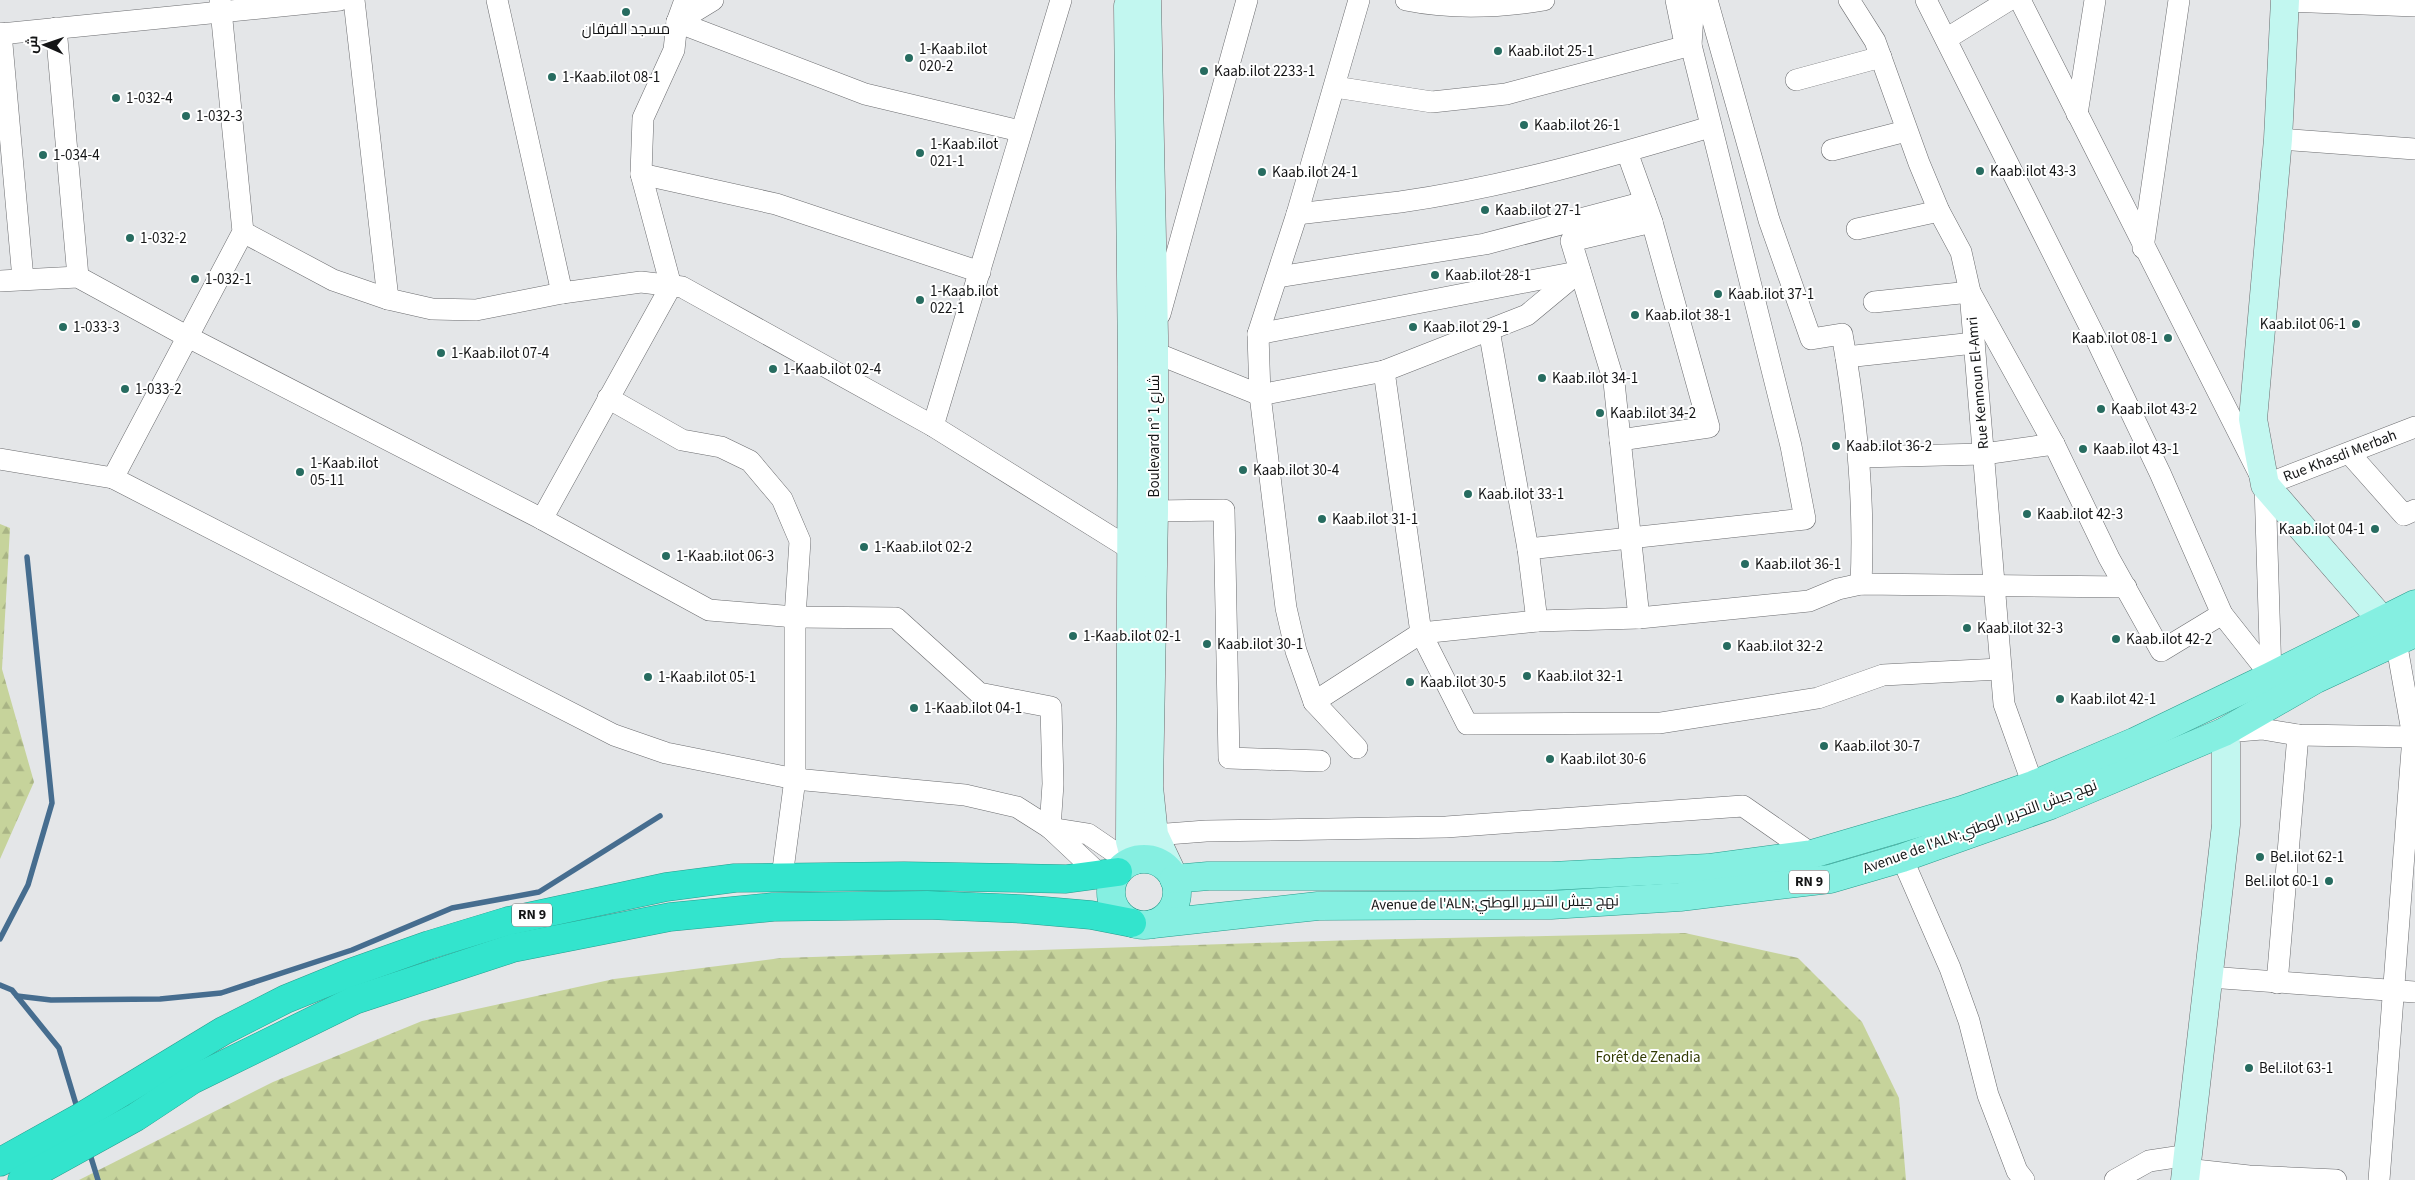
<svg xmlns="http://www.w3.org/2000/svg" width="2415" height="1180" font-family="'Source Sans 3',Cairo,sans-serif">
<defs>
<pattern id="forest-firs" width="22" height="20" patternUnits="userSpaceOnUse" patternTransform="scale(1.25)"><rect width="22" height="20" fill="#c6d39b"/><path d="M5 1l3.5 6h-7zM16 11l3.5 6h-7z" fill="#a9b485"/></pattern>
</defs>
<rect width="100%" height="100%" fill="#e4e6e8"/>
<!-- forest -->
<g fill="url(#forest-firs)">
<path d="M0,524L10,528L2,669L34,782L0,859Z"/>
<path d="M1685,933L1798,958L1862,1022L1899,1098L1906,1180H79L273,1082L422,1021L614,979L781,958L1355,940Z"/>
</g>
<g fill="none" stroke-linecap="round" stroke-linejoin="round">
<!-- stream -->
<g stroke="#466d8f" stroke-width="5.5">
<path d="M0,939L28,885L52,803L27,557"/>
<path d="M0,985L12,990L59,1048L78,1111"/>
<path d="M17,996L51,1000L160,999L221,993L352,950L452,908L539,892L660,816"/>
<path d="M89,1151L98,1180"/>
</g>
<defs>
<g id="street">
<path d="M354,0L388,299"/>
<path d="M497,0L562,293"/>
<path d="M1406,0C1450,9 1500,7 1544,0"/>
<path d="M1676,0L1684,39"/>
<path d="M1707,0L1769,220L1811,339L1842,334C1857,418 1865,499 1861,584"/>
<path d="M1849,0L1875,41L1919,163L1939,211L1961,252L1970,292L2004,704L2033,785"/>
<path d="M1926,0L2096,339L2160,473L2222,614L2271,676"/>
<path d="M2020,0L2265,485L2271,676"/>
<path d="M2285,1L2415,6"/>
<path d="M677,22L865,94L1020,131"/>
<path d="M677,22L713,0"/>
<path d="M56,28L78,277"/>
<path d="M1,33L23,279"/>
<path d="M0,34L340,0"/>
<path d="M1946,39L2009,0"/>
<path d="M1796,80L1881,57"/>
<path d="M1335,87L1432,102L1506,94L1691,45"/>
<path d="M2077,114L2095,0"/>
<path d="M2278,139L2415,149"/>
<path d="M1832,150L1906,131"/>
<path d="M1627,152L1645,202"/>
<path d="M641,174L776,204L980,272"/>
<path d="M1297,214C1331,210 1366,206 1400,202C1505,187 1609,157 1710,127"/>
<path d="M1857,229L1939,211"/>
<path d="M243,232L333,280L388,299L432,309L476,310L562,293L641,282L682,287L933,426L1132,550"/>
<path d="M2143,248L2179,0"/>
<path d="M1278,277L1485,244L1645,202L1652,222L1571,241L1614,382L1639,618"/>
<path d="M0,281L78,277L188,337L542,519L709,610L795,617L896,618L979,693L1051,707L1053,784L1050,828"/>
<path d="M1874,302L1970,292L2054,444L2109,558L2161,651L2222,614"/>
<path d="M1160,314L1247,0"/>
<path d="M1489,330L1528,549L1537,621"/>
<path d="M1258,334L1577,272"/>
<path d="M1153,352L1260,395L1384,371L1527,315L1580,271"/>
<path d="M1846,357L1974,343"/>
<path d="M1384,371L1421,633L1467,724L1660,723L1818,698L1883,675L2000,669"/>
<path d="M608,398L682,440L721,447L750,461L782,499L800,541L795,617V779L782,877"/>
<path d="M933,426L1061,0"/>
<path d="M1620,440L1709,427L1652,222"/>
<path d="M2349,453L2404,515L2415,510"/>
<path d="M1860,457L1984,454L2054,444"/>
<path d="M0,459L113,478L614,735L666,753L795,779L965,795L1017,807L1050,828L1098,873L1110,880"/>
<path d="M113,478L243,232L220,0"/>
<path d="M2265,485L2415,427"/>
<path d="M1154,511L1224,510L1229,758L1320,761"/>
<path d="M542,519L671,286L641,174L643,118L674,50L677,22L685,0"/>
<path d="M1528,549L1805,519L1791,446L1691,45L1694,0"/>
<path d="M1314,702L1421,633L1537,621L1639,618L1809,601L1838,589L1861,584L2126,587"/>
<path d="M2226,732L2262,729L2298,735L2415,737"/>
<path d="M1357,748L1314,702L1296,651L1286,608L1260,395L1258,334L1297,214L1359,0"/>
<path d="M1050,828L1088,834L1129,862"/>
<path d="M1154,835L1206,831L1446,827L1743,806L1812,854"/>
<path d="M1902,858L1950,968L1969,1021L1988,1095L2017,1171L2024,1180"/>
<path d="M2209,977L2415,992"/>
<path d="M2277,983L2298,735"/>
<path d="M2186,1169L2249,1176L2336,1180"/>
<path d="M2115,1180L2149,1161L2189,1155"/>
<path d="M2379,1180L2413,737L2396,641"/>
</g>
<g id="secondary">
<path d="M1147,0L1154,336V511L1149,787L1154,835L1170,869"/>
<path d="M2285,0L2278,139L2253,419L2265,485L2381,619L2395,640"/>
<path d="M1128,6L1132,366L1130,841L1135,860"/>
<path d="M2185,1180L2226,825V744L2224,732"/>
</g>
<g id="primary">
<circle cx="1144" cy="892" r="33"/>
<path d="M1174,879L1208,876H1552L1708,868L1812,854L1962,810L2033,785L2134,742L2271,676L2415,604"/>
<path d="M1153,924L1318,906L1551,905L1680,897L1830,879L1902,858L2051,805L2224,732L2316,679L2415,633"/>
</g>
<g id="highway">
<path d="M0,1162L81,1117L223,1031L286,999L350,973L429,945L508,921L666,887L735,878L904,876L1066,879L1118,872"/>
<path d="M22,1180L136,1117L192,1080L355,1000L513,948L670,917L773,907L927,905L1022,909L1091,915L1132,923"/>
</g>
</defs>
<!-- street casing -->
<use href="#street" stroke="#6b6c6f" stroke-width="22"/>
<!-- secondary casing -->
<use href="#secondary" stroke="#6b6c6f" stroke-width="29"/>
<!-- primary casing -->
<use href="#primary" stroke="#289c8d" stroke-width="29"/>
<!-- highway casing -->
<use href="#highway" stroke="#289c8d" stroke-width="29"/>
<!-- street -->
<use href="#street" stroke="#fff" stroke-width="21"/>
<!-- secondary -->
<use href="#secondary" stroke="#c2f7f0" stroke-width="28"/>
<!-- primary -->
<use href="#primary" stroke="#85efe1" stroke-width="28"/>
<!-- highway -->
<use href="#highway" stroke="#33e4cd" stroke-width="28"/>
</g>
<!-- markers -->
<g fill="#276c60" stroke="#fff" stroke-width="2">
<circle cx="626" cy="12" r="5"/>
<circle cx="1498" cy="51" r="5"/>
<circle cx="909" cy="58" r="5"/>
<circle cx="1204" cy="71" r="5"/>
<circle cx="552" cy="77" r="5"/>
<circle cx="116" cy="98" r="5"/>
<circle cx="186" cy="116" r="5"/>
<circle cx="1524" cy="125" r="5"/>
<circle cx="920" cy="153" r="5"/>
<circle cx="43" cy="155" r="5"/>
<circle cx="1980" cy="171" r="5"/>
<circle cx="1262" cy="172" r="5"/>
<circle cx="1485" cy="210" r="5"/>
<circle cx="130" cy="238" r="5"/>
<circle cx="1435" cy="275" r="5"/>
<circle cx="195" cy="279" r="5"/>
<circle cx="1718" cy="294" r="5"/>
<circle cx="920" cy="300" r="5"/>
<circle cx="1635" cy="315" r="5"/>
<circle cx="2356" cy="324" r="5"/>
<circle cx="63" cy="327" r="5"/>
<circle cx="1413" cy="327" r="5"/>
<circle cx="2168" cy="338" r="5"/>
<circle cx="441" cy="353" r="5"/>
<circle cx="773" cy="369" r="5"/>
<circle cx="1542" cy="378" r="5"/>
<circle cx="125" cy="389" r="5"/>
<circle cx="2101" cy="409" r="5"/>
<circle cx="1600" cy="413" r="5"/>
<circle cx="1836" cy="446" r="5"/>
<circle cx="2083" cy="449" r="5"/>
<circle cx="1243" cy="470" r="5"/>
<circle cx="300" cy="472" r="5"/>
<circle cx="1468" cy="494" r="5"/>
<circle cx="2027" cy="514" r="5"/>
<circle cx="1322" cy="519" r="5"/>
<circle cx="2375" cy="529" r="5"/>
<circle cx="864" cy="547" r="5"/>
<circle cx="666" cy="556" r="5"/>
<circle cx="1745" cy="564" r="5"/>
<circle cx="1967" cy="628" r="5"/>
<circle cx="1073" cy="636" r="5"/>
<circle cx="2116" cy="639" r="5"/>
<circle cx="1207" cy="644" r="5"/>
<circle cx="1727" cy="646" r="5"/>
<circle cx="1527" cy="676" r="5"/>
<circle cx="648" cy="677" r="5"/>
<circle cx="1410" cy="682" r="5"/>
<circle cx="2060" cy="699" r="5"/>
<circle cx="914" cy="708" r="5"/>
<circle cx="1824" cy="746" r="5"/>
<circle cx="1550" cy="759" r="5"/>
<circle cx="2260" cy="857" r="5"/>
<circle cx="2329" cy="881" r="5"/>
<circle cx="2249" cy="1068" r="5"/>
</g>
<g text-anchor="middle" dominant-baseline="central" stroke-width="4" stroke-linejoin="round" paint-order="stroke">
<!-- shield labels -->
<g fill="#fff" stroke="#5a5b5c" stroke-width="1">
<rect x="1789" y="870.5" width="40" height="23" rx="4"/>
<rect x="512" y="903.5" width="40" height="23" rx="4"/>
</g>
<g font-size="14" font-weight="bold" fill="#141516">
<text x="1809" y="882">RN 9</text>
<text x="532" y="915">RN 9</text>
</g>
<!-- poi labels -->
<g font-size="15" fill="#141516" stroke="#fff" text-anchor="start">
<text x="626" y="29" text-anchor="middle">مسجد الفرقان</text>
<text x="919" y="49">1-Kaab.ilot<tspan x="919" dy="17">020-2</tspan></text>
<text x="1508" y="51">Kaab.ilot 25-1</text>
<text x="1214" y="71">Kaab.ilot 2233-1</text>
<text x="562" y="77">1-Kaab.ilot 08-1</text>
<text x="126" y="98">1-032-4</text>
<text x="196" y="116">1-032-3</text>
<text x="1534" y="125">Kaab.ilot 26-1</text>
<text x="930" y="144">1-Kaab.ilot<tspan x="930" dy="17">021-1</tspan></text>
<text x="53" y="155">1-034-4</text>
<text x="1990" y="171">Kaab.ilot 43-3</text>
<text x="1272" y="172">Kaab.ilot 24-1</text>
<text x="1495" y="210">Kaab.ilot 27-1</text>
<text x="140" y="238">1-032-2</text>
<text x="1445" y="275">Kaab.ilot 28-1</text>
<text x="205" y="279">1-032-1</text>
<text x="930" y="291">1-Kaab.ilot<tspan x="930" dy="17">022-1</tspan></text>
<text x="1728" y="294">Kaab.ilot 37-1</text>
<text x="1645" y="315">Kaab.ilot 38-1</text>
<text x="2346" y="324" text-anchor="end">Kaab.ilot 06-1</text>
<text x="73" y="327">1-033-3</text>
<text x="1423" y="327">Kaab.ilot 29-1</text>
<text x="2158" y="338" text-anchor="end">Kaab.ilot 08-1</text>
<text x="451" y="353">1-Kaab.ilot 07-4</text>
<text x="783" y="369">1-Kaab.ilot 02-4</text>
<text x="1552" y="378">Kaab.ilot 34-1</text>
<text x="135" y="389">1-033-2</text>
<text x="2111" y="409">Kaab.ilot 43-2</text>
<text x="1610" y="413">Kaab.ilot 34-2</text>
<text x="1846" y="446">Kaab.ilot 36-2</text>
<text x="2093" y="449">Kaab.ilot 43-1</text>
<text x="310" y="463">1-Kaab.ilot<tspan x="310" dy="17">05-11</tspan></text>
<text x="1253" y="470">Kaab.ilot 30-4</text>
<text x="1478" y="494">Kaab.ilot 33-1</text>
<text x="2037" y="514">Kaab.ilot 42-3</text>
<text x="1332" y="519">Kaab.ilot 31-1</text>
<text x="2365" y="529" text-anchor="end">Kaab.ilot 04-1</text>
<text x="874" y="547">1-Kaab.ilot 02-2</text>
<text x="676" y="556">1-Kaab.ilot 06-3</text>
<text x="1755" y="564">Kaab.ilot 36-1</text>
<text x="1977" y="628">Kaab.ilot 32-3</text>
<text x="1083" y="636">1-Kaab.ilot 02-1</text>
<text x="2126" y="639">Kaab.ilot 42-2</text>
<text x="1217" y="644">Kaab.ilot 30-1</text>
<text x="1737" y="646">Kaab.ilot 32-2</text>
<text x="1537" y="676">Kaab.ilot 32-1</text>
<text x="658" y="677">1-Kaab.ilot 05-1</text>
<text x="1420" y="682">Kaab.ilot 30-5</text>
<text x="2070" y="699">Kaab.ilot 42-1</text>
<text x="924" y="708">1-Kaab.ilot 04-1</text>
<text x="1834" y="746">Kaab.ilot 30-7</text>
<text x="1560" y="759">Kaab.ilot 30-6</text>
<text x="2270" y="857">Bel.ilot 62-1</text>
<text x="2319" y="881" text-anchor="end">Bel.ilot 60-1</text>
<text x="2259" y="1068">Bel.ilot 63-1</text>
</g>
<!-- street labels -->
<g font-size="15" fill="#141516" stroke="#fff">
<text transform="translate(1978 383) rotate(-95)">Rue Kennoun El-Amri</text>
<text transform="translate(1154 436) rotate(-90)">Boulevard n° شارع 1</text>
<text transform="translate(2340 456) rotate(-21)">Rue Khasdi Merbah</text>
<text transform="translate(1980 827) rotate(-20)">Avenue de l'ALN;نهج جيش التحرير الوطني</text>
<text transform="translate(1495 903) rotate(-1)">Avenue de l'ALN;نهج جيش التحرير الوطني</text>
</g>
<!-- park labels -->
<g font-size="15" fill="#303902" stroke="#fff">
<text x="1648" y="1057">Forêt de Zenadia</text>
</g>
</g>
<!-- north arrow -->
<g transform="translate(45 45) rotate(272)" stroke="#ffffff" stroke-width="4" paint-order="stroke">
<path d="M0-4L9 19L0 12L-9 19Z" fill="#141516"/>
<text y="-8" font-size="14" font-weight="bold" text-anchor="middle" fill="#141516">ش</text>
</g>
</svg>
